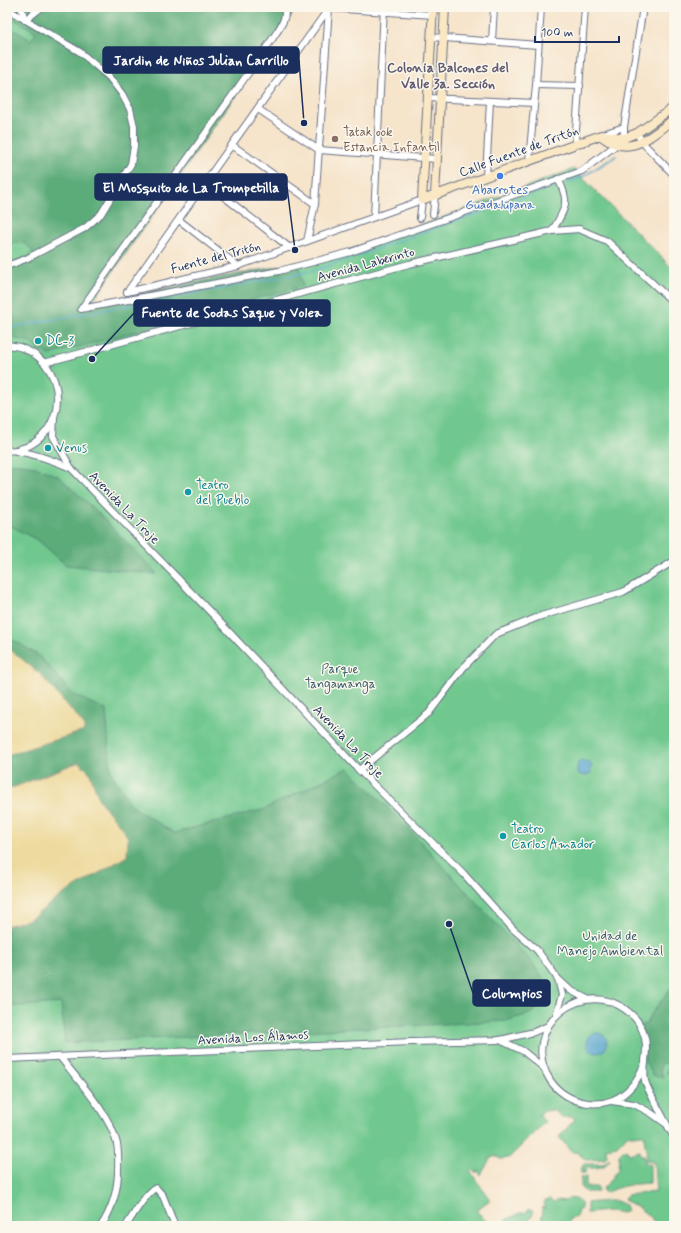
<svg xmlns="http://www.w3.org/2000/svg" width="681" height="1233" font-family="Mynerve,sans-serif">
<rect width="100%" height="100%" fill="#fbf7ec"/>
<filter id="ink" filterUnits="userSpaceOnUse"><feTurbulence type="fractalNoise" baseFrequency=".025" numOctaves="2"/><feDisplacementMap in="SourceGraphic" scale="8" xChannelSelector="R" yChannelSelector="G"/><feConvolveMatrix kernelMatrix="1 2 1 2 8 2 1 2 1" color-interpolation-filters="sRGB"/></filter>
<filter id="wash" filterUnits="userSpaceOnUse"><feTurbulence type="fractalNoise" baseFrequency=".012" numOctaves="4" result="noise"/><feDisplacementMap in="SourceGraphic" scale="16" xChannelSelector="R" yChannelSelector="G"/><feGaussianBlur stdDeviation="0.9" result="paint"/><feColorMatrix in="noise" values="0 0 0 0 0 0 0 0 0 0 0 0 0 0 0 0 0 1.4 0 .05"/><feComposite in="paint" operator="in"/></filter>
<g filter="url(#wash)">
<rect width="100%" height="100%" fill="#f6e4cb"/>
<!-- green -->
<g fill="#70c88e" stroke="#467c76">
<path d="M7,7H297L89,306L200,281L319,259L392,236L574,169L674,270V1226H658C647,1213 639,1207 624,1200L627,1195L656,1192L654,1164L652,1162L646,1160C646,1156 647,1153 646,1149C645,1144 644,1142 645,1136C637,1132 633,1137 628,1134L617,1146L606,1148L607,1157L605,1159L586,1160L577,1152H572L559,1137L575,1119L572,1117H562L553,1110L544,1111L540,1114H538L545,1122L509,1158L500,1159L495,1155L490,1159L481,1175L478,1171L475,1173L472,1170L470,1171L490,1200L476,1210L490,1226H7Z"/>
<path d="M625,1149L628,1151L629,1154L640,1151L641,1156H644L645,1164H650V1183C634,1184 620,1185 606,1193L602,1190C604,1187 606,1185 608,1183C612,1178 613,1174 618,1170L619,1155Z"/>
<path d="M608,1160H610C604,1169 595,1168 586,1168L585,1173H581V1169L584,1164H604Z"/>
<path d="M581,1177H586V1187H598V1192H586L581,1188Z"/>
<path d="M569,1198L575,1199L582,1204L581,1207V1209L577,1211L578,1215L574,1218H570V1220L567,1226H553L551,1224L549,1225L544,1223L541,1216L543,1214L542,1212V1207L545,1208L546,1206L544,1205L545,1201L550,1199L553,1202L559,1200L566,1201Z"/>
<path d="M606,1201H617L625,1205L627,1211L623,1213L610,1211L587,1213V1203Z"/>
<path d="M528,1209L533,1211V1214L526,1225L502,1226L503,1222C508,1218 516,1216 520,1213H526Z"/>
</g>
<!-- forest -->
<g fill="#5cac79" stroke="#3c6e6c">
<path d="M7,7H297L104,285L89,305L200,281L298,264L303,286L49,355L25,340L7,338V264L29,256L33,252L26,244L15,243L7,246V26L31,40L36,32L7,15Z"/>
<path d="M7,463L30,465L58,476L93,508L157,574L66,565L39,541L7,524Z"/>
<path d="M7,638L17,642L38,655L74,695L106,710L111,773L132,806L174,833L265,809L348,768L406,826L533,964C543,979 548,983 546,1002L530,1014L505,1021L65,1043L61,1003L7,1007V926L30,919L62,895L127,856L122,828L99,800L90,773L79,762L7,790V755L84,731V725L39,674L12,651L7,649Z"/>
<path d="M674,983V1070L669,1073H666L668,1065L665,1063H662L660,1069L663,1076L661,1078L652,1075L651,1070L645,1062L642,1025L647,1023L648,1019Z"/>
</g>
<!-- sand -->
<g fill="#eeda9e" stroke="#84847e">
<path d="M7,649L12,651L40,674L84,725V731L7,755Z"/>
<path d="M79,762L90,773L99,800L122,828L128,838L127,856L62,895L30,919L7,926V790Z"/>
</g>
<!-- water -->
<g fill="#54a5ce" stroke="#386a96">
<path d="M582,760L585,762H590L592,766L590,769L591,773L588,775H580L577,772L578,763Z"/>
<circle cx="597" cy="1043" r="10"/>
</g>
<g fill="none" stroke-linecap="round" stroke-linejoin="round">
<!-- stream -->
<g stroke="#54a5ce" stroke-width="1.5">
<path d="M567,183L584,176L616,156"/>
<path d="M7,328L314,271L555,186"/>
</g>
</g>
</g>
<g filter="url(#ink)">
<g fill="none" stroke-linecap="round" stroke-linejoin="round">
<defs>
<g id="street">
<path d="M21,7L25,20L42,7"/>
<path d="M284,7C288,19 279,28 273,38L81,309L279,271L351,252L582,171L616,145"/>
<path d="M7,9L80,52L109,77L122,94L130,109L134,126V146L131,164L101,214L85,228L28,258L7,266"/>
<path d="M431,37L538,45"/>
<path d="M492,41L494,7"/>
<path d="M536,85L580,86"/>
<path d="M428,98L534,103"/>
<path d="M258,109L319,150L437,159"/>
<path d="M637,133L642,142L674,175"/>
<path d="M603,134L624,127"/>
<path d="M624,142V127L643,7"/>
<path d="M575,144L585,7"/>
<path d="M232,145L315,204"/>
<path d="M529,161L536,85L541,7"/>
<path d="M486,177L490,101"/>
<path d="M205,182L290,248"/>
<path d="M433,214L435,195"/>
<path d="M374,217L384,7"/>
<path d="M179,220L238,266"/>
<path d="M552,231C565,209 571,203 558,179"/>
<path d="M307,241L315,204L329,8"/>
<path d="M127,292L329,8L433,15"/>
<path d="M127,292L238,266L422,200L420,218"/>
<path d="M7,345C12,346 18,346 22,348C76,368 65,449 7,451"/>
<path d="M44,363L409,264L552,231L579,229L607,241L674,303"/>
<path d="M54,418L53,436L71,468L217,619L359,770L463,873L513,929L537,950L558,979L570,990L587,999"/>
<path d="M16,451C36,454 53,460 71,468"/>
<path d="M359,770L429,713L463,668L496,634L541,616L623,592L674,561"/>
<path d="M556,1015L562,995L558,979"/>
<path d="M500,1040L523,1051L544,1068"/>
<path d="M60,1057C78,1080 111,1116 117,1144C119,1153 118,1165 118,1174C117,1193 111,1211 101,1226"/>
<path d="M7,1059L412,1042L500,1040L534,1032L548,1026"/>
<path d="M645,1063C640,1074 636,1083 627,1091C605,1112 566,1105 550,1080C517,1028 585,971 632,1015C640,1022 646,1036 646,1047C646,1058 643,1070 645,1081C648,1091 654,1099 658,1108C664,1118 668,1128 674,1137"/>
<path d="M611,1101L634,1104L651,1113L665,1123"/>
<path d="M126,1226C132,1217 146,1192 156,1188L163,1196L175,1226"/>
</g>
<g id="secondary">
<path d="M433,7L422,200L601,135L624,138L637,133L674,107"/>
<path d="M601,136C631,159 650,136 674,119"/>
<path d="M435,195L445,7"/>
</g>
</defs>
<!-- street casing -->
<use href="#street" stroke="#686e84" stroke-width="8"/>
<!-- secondary casing -->
<use href="#secondary" stroke="#686e84" stroke-width="10"/>
<!-- street -->
<use href="#street" stroke="#fff" stroke-width="6"/>
<!-- secondary -->
<use href="#secondary" stroke="#fae7c3" stroke-width="8"/>
</g>
</g>
<!-- markers -->
<circle fill="#8d6e63" stroke="#fbf7ec" stroke-width="1.5" cx="335" cy="139" r="4"/>
<circle fill="#3f7fe0" stroke="#fbf7ec" stroke-width="1.5" cx="500" cy="176" r="4"/>
<g fill="#0f9aa8" stroke="#fbf7ec" stroke-width="1.5">
<circle cx="38" cy="341" r="4"/>
<circle cx="48" cy="448" r="4"/>
<circle cx="188" cy="492" r="4"/>
<circle cx="503" cy="836" r="4"/>
</g>
<g text-anchor="middle" dominant-baseline="central" stroke-width="3" stroke-linejoin="round" paint-order="stroke">
<!-- education labels -->
<g font-size="13" fill="#785e54" stroke="#fbf7ec" text-anchor="start">
<text x="343" y="132">Tatak ook<tspan x="343" dy="15">Estancia Infantil</tspan></text>
</g>
<!-- street labels -->
<g font-size="13" fill="#1b2f5e" stroke="#fbf7ec">
<text transform="translate(519 152) rotate(-20)">Calle Fuente de Tritón</text>
<text transform="translate(216 258) rotate(-15)">Fuente del Tritón</text>
<text transform="translate(366 265) rotate(-15)">Avenida Laberinto</text>
<text transform="translate(124 508) rotate(46)">Avenida La Troje</text>
<text transform="translate(348 742) rotate(46)">Avenida La Troje</text>
<text transform="translate(253 1038) rotate(-3)">Avenida Los Álamos</text>
</g>
<!-- shop labels -->
<g font-size="13" fill="#366cbe" stroke="#fbf7ec">
<text x="500" y="190">Abarrotes<tspan x="500" dy="15">Guadalupana</tspan></text>
</g>
<!-- culture labels -->
<g font-size="13" fill="#0d838f" stroke="#fbf7ec" text-anchor="start">
<text x="46" y="341">DC-3</text>
<text x="56" y="448">Venus</text>
<text x="196" y="485">Teatro<tspan x="196" dy="15">del Pueblo</tspan></text>
<text x="511" y="829">Teatro<tspan x="511" dy="15">Carlos Amador</tspan></text>
</g>
<!-- park labels -->
<g font-size="13" fill="#355d6c" stroke="#fbf7ec">
<text x="340" y="669">Parque<tspan x="340" dy="15">Tangamanga</tspan></text>
<text x="610" y="936">Unidad de<tspan x="610" dy="15">Manejo Ambiental</tspan></text>
</g>
<!-- neighbourhood labels -->
<g font-size="14" font-weight="bold" fill="#625c73" stroke="#fbf7ec">
<text x="448" y="68">Colonia Balcones del<tspan x="448" dy="16">Valle 3a. Sección</tspan></text>
</g>
</g>
<!-- callouts -->
<path fill="none" stroke="#1b2f5e" stroke-width="1.5" d="M304 123L299 60M295 250L287 187M92 359L134 313M449 924L473 993"/>
<g fill="#1b2f5e" stroke="#fbf7ec" stroke-width="1.5">
<circle cx="304" cy="123" r="4"/>
<circle cx="295" cy="250" r="4"/>
<circle cx="92" cy="359" r="4"/>
<circle cx="449" cy="924" r="4"/>
</g>
<g fill="#1b2f5e" stroke="#1b2f5e" stroke-width="1.5">
<rect x="103" y="47" width="196" height="26" rx="4"/>
<rect x="95" y="174" width="192" height="26" rx="4"/>
<rect x="134" y="300" width="196" height="26" rx="4"/>
<rect x="473" y="980" width="77" height="26" rx="4"/>
</g>
<g font-size="14" text-anchor="middle" font-weight="bold" fill="#fff">
<text x="201" y="65">Jardin de Niños Julian Carrillo</text>
<text x="191" y="192">El Mosquito de La Trompetilla</text>
<text x="232" y="317">Fuente de Sodas Saque y Volea</text>
<text x="512" y="998">Columpios</text>
</g>
<!-- margin -->
<rect width="681" height="1233" fill="none" stroke="#fbf7ec" stroke-width="24"/>
<!-- scale -->
<path d="M535 36v6h84v-6" fill="none" stroke="#1b2f5e" stroke-width="2"/>
<text x="541" y="36" font-size="12" fill="#1b2f5e" stroke="#fbf7ec" stroke-width="3" paint-order="stroke">100 m</text>
</svg>
